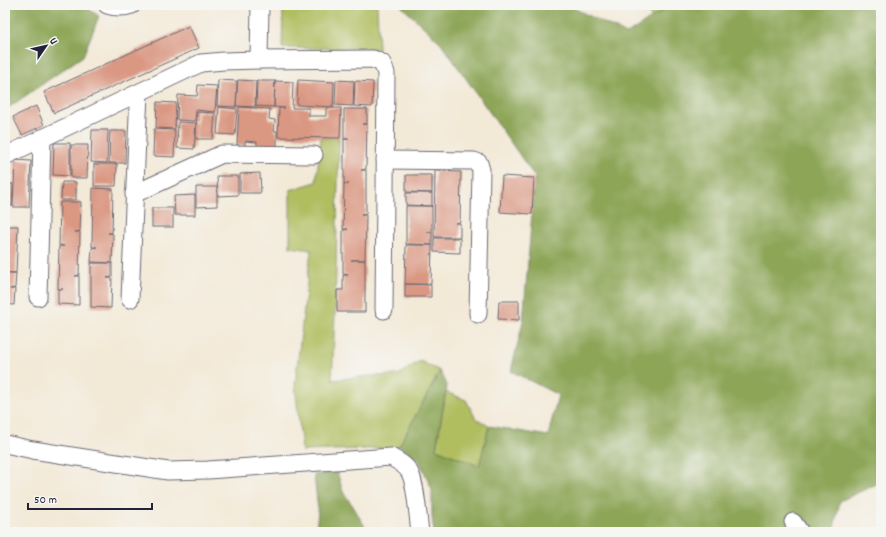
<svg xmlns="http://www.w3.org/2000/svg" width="886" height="537" font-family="Dekko,sans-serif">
<rect width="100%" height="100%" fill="#f6f6f2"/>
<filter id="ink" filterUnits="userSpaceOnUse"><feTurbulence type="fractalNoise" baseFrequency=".025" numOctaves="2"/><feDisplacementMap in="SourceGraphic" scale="8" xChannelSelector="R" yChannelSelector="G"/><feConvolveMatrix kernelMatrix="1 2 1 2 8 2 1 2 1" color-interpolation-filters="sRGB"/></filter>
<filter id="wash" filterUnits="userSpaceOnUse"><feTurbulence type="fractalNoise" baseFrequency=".012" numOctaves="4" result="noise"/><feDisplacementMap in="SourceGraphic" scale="16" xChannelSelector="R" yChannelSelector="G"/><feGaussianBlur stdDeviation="0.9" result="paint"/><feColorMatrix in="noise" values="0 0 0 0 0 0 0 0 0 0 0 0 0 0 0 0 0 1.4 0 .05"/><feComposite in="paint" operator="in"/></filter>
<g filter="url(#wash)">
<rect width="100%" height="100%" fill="#f3e9d7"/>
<!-- green -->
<g fill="#b0be60" stroke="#69704e">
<path d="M283,5H377L379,49L282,48Z"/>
<path d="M641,5H671L652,18Z"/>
<path d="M321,138H339L335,313L332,380L369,376L398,375L420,361L440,371L399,446L394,448L302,451L295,384L311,250L290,247V190L316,182Z"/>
<path d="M446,392L466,400L476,419L489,426L479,466L436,449Z"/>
</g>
<!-- forest -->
<g fill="#8ca556" stroke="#576448">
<path d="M5,5H82L99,16L83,56L5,110Z"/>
<path d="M400,5H567L627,34L671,5H881V482L840,501L833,532H434L432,517V489L419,460L399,446L440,371L447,385L436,449L479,466L489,426L548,436L558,395L511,371L523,322L535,177L441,43Z"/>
<path d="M337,472L343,492L353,506L368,532H316L318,510L314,475Z"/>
</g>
<g id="blocks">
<!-- building -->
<g fill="#da9883">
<path d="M189,26L199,48L54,113L44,92Z"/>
<path d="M218,80L237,81L236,107L217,106Z"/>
<path d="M238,80L256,81L255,107L236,106Z"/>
<path d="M298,80L334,82L333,107L297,105Z"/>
<path d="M336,80L354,81L353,106L335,105Z"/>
<path d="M257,81H275L274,107L256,106Z"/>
<path d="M275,81L293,82L292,108H309V116H326V108H341L340,138L278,137L279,108H285L274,107Z"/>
<path d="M355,81L373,82L372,107L354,106Z"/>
<path d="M198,85L217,86L215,112L196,110L195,121L177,120L178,95L197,96Z"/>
<path d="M157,102L176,103L175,129L156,128Z"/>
<path d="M36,106L44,125L22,135L13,117Z"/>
<path d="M219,107L237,109L235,135L217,134Z"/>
<path d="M239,107L270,109L269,119L275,120L274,131H277V147L257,146V142L245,141V146L237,145Z"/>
<path d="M344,109H367V124H362H367L366,169L361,170H366V214L361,215H366L365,260H351H365V312H337V290H343V275H348L343,274V230L348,229H343L344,184H349H344V139H349H344Z"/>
<path d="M197,112L215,113L213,139H196Z"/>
<path d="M178,122L196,123L194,149L177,148Z"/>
<path d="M154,129L175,130L174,157L153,156Z"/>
<path d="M92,130H108L107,163L91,162Z"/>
<path d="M110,131H126L125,163H109Z"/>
<path d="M54,143H70V176L53,175Z"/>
<path d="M71,145H88L87,178H71Z"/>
<path d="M15,160L31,161L29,207H13Z"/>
<path d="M94,164H117L116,186H94Z"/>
<path d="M435,171L461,172L460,222L455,223H460V237H434Z"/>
<path d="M260,173L261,193H240V174Z"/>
<path d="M406,175H432V193L406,192Z"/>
<path d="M217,176H238V195L218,196Z"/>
<path d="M502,176L534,178L532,214L500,212Z"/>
<path d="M62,182H76V200H61Z"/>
<path d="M5,183L13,184L12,206H5Z"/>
<path d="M196,187H217V206L196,207Z"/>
<path d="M93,188L113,189L112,233H108L113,234L112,263L91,262L92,248L97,247H92Z"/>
<path d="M406,193H432V206L406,205Z"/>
<path d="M195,195V215H175L174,196Z"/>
<path d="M60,202H81L80,231L75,232H80L79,275L75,276H79V305L58,304V290L63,289H58L59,246H64L59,245Z"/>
<path d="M406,206H432V232H427H432V245L406,244Z"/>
<rect x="152" y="208" width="21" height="19"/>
<path d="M5,226H18L16,273L5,272Z"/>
<path d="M434,238H460V253L434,252Z"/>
<path d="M406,245H432L431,284H405Z"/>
<path d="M91,263H112V277L107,278H112L111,308L91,307Z"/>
<path d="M5,273H16L15,288L10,289H15L14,305L5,304Z"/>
<path d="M405,284L431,285V297H405Z"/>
<path d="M499,301H519V320L498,319Z"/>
</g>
</g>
</g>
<g filter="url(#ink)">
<use href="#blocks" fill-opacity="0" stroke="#6b6872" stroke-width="1"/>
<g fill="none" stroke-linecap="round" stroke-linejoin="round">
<defs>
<g id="minor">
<path d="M107,5C116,8 123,8 132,5"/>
<path d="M260,5L259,60L373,59L382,63L386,73L384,310"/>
<path d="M5,156L201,63L224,61L259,60"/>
<path d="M385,160L474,161L479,163L481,170L478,314"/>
<path d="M134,194L222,154L314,155"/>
<path d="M38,297L42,138"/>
<path d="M130,299L139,93"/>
<path d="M5,444L33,450L168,471L208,470L391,457C398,461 407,466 410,473C416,484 418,518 420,532"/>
<path d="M793,522L800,532"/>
</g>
</defs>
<!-- minor casing -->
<use href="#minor" stroke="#6b6872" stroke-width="19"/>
<!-- minor -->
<use href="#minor" stroke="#fff" stroke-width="17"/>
</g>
</g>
<!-- margin -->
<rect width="886" height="537" fill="none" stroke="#f6f6f2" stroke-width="20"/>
<!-- north arrow -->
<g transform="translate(46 46) rotate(56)" stroke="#f6f6f2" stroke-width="3" paint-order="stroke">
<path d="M0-3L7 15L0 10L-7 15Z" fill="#22223b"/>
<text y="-6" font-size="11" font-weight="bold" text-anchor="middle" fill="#22223b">U</text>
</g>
<!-- scale -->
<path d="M28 503v6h124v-6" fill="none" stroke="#22223b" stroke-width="2"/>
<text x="34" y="503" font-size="12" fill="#22223b" stroke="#f6f6f2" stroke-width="3" paint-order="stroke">50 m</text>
</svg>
